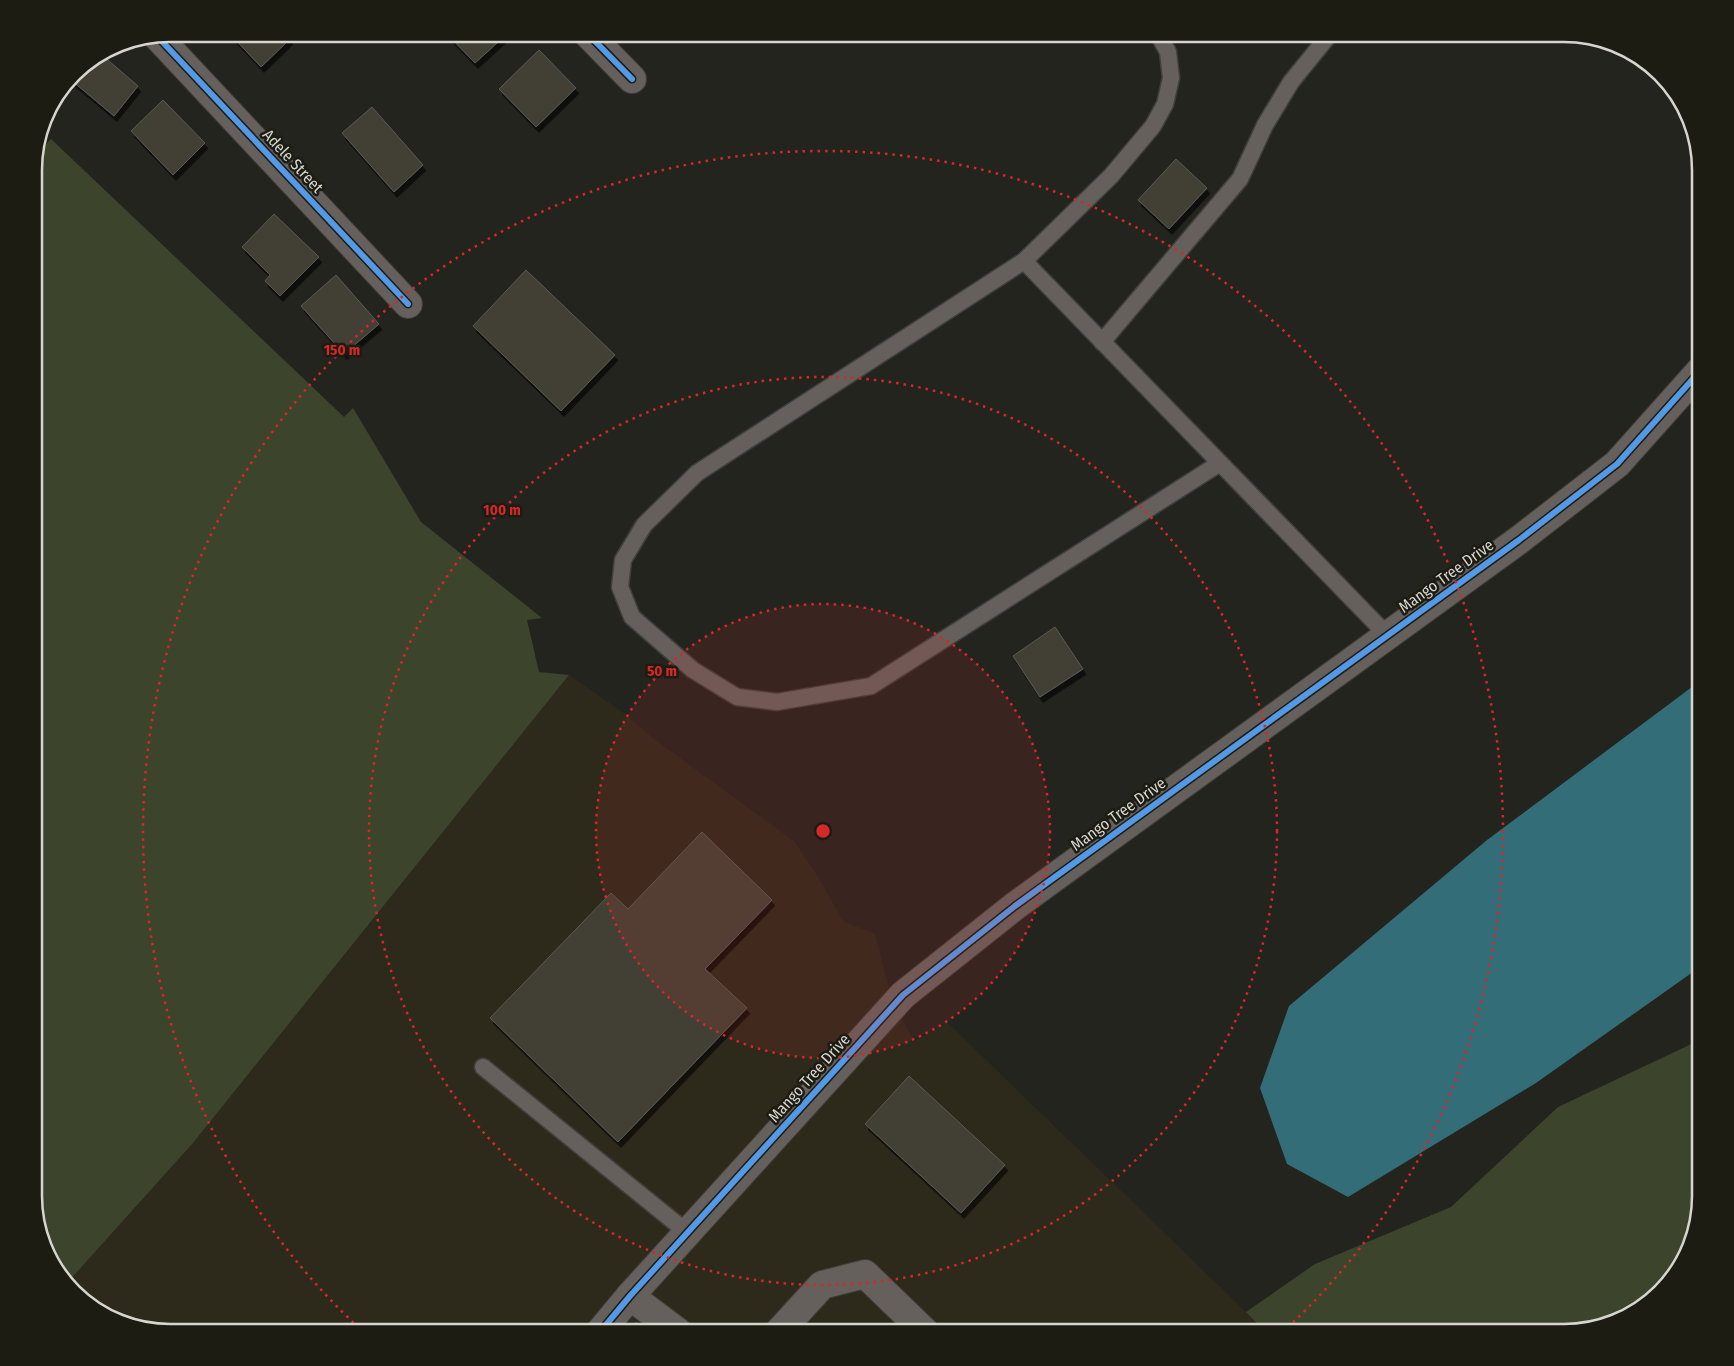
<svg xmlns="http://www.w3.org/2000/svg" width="1734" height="1366" font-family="'Fira Sans Condensed',sans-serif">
<defs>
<filter id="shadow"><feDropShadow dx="3" dy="5.5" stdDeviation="0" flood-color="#0009"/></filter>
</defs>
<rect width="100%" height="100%" fill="#24241f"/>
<!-- built -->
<path fill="#2d2a1c" d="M569,675L625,714L654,739L794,841L817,875L843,921L875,934L891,997L914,1041L947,1022L1246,1312L1265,1332H648L636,1321L627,1332H170L126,1325L81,1298L68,1282L193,1143Z"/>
<!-- green -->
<g fill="#3d442c">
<path d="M51,139L344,417L353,408L421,522L542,618L527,620L539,672L569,675L193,1143L68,1282L48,1256L34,1204V161L35,157Z"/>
<path d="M1700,1040V1196L1693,1240L1666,1285L1624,1318L1563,1332H1265L1246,1312L1315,1264L1451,1207L1558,1107Z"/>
<path d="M636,1321L648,1332H627Z"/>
</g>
<!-- water -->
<path fill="#326d78" d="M1700,681V967L1536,1083L1348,1197L1287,1164L1260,1088L1289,1006L1487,840Z"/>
<!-- building -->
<g fill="#434136" stroke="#5a5955" filter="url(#shadow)">
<path d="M230,34H285L290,39L261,67Z"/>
<path d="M447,34H507L475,63Z"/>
<path d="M539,50L576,88L536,127L499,89Z"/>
<path d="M102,55L138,86L114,116L71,80L80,68Z"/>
<path d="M163,100L205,143L173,175L131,131Z"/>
<path d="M372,107L423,165L394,192L342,133Z"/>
<path d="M1176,159L1207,188L1169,229L1138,200Z"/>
<path d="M274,214L319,257L280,296L265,281L270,275L242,247Z"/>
<path d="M526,270L615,355L561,411L473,326Z"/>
<path d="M336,275L379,324L344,354L301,306Z"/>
<path d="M1055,627L1083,669L1040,697L1013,656Z"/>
<path d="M702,832L772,900L705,969L747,1008L618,1142L490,1018L611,893L628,909Z"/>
<path d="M909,1076L1005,1165L961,1213L865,1124Z"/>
</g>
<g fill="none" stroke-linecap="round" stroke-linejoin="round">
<defs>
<g id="lane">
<path d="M1158,34L1168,52L1171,78L1165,104L1153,126L1111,176L1024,261L697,473L644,525L623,560L620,587L632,617L693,670L737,697L777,702L871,686L1220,463"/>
<path d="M1024,261L1388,636"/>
<path d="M1102,342L1240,179L1265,125L1291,82L1330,34"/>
<path d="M483,1067L688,1233"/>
</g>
<g id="street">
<path d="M588,34L632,79"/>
<path d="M157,36L408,304"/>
<path d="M630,1296L678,1332"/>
<path d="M600,1332L630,1296L903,995L1015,906L1519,540L1617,464L1700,371"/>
<path d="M779,1332L822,1285L865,1274L925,1332"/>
</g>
</defs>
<!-- lane casing -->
<use href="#lane" stroke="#403f3c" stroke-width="19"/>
<!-- street casing -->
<use href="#street" stroke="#403f3c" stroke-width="30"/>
<!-- lane -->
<use href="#lane" stroke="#66605d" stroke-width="16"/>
<!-- street -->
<use href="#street" stroke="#66605d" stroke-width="28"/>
<defs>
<g id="cycleway">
<path d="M588,34L632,79"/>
<path d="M157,36L408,304"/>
<path d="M600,1332L630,1296L903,995L1015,906L1519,540L1617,464L1700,371"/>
</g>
</defs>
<!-- cycleway casing -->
<use href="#cycleway" stroke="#1d1c13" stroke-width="9"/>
<!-- cycleway -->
<use href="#cycleway" stroke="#5399e6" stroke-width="6"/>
</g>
<!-- distance rings -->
<circle cx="823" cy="831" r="227" fill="#d62828" fill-opacity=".12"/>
<g fill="none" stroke="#d62828" stroke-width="2.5" stroke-dasharray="2.5 5">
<circle cx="823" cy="831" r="227"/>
<circle cx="823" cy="831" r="454"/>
<path d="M359 1328A680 680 0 1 1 1287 1328"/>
</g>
<g text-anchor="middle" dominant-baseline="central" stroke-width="5" stroke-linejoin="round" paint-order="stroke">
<!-- street labels -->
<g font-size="16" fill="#d6d5cf" stroke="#1d1c13">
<text transform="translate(293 161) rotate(47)">Adele Street</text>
<text transform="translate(1446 576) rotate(-36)">Mango Tree Drive</text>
<text transform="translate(1118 814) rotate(-36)">Mango Tree Drive</text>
<text transform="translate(809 1078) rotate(-48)">Mango Tree Drive</text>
</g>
</g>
<!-- crop -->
<path d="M0 0H1734V1366H0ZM170 42H1564A128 128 0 0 1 1692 170V1196A128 128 0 0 1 1564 1324H170A128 128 0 0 1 42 1196V170A128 128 0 0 1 170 42Z" fill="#1d1c13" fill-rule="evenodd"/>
<path fill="none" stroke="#d6d5cf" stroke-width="2.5" d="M170 42H1564A128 128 0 0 1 1692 170V1196A128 128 0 0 1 1564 1324H170A128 128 0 0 1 42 1196V170A128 128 0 0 1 170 42Z"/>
<circle cx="823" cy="831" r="8" fill="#d62828" stroke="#1d1c13" stroke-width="2.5"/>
<g font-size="15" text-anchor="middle" font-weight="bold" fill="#d62828" stroke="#1d1c13" stroke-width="5" stroke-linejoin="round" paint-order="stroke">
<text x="342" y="355">150 m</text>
<text x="502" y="515">100 m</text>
<text x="662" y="676">50 m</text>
</g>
</svg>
